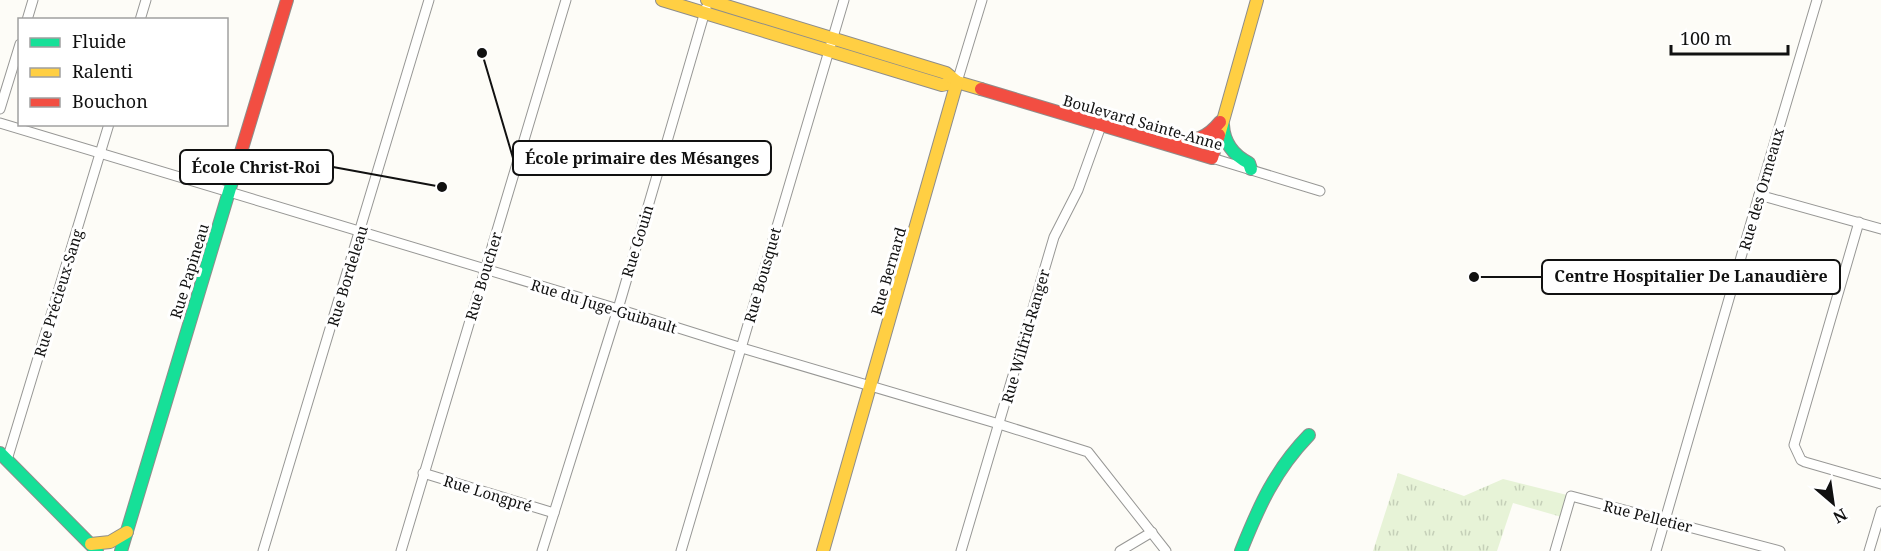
<svg xmlns="http://www.w3.org/2000/svg" width="1881" height="551" font-family="'Noto Serif',serif">
<defs>
<pattern id="grass-tufts" width="24" height="20" patternUnits="userSpaceOnUse" patternTransform="scale(1.5)"><rect width="24" height="20" fill="#e7f3d7"/><path d="M3 7l-1-3M5 7V3M7 7l1-3M15 17l-1-3M17 17v-4M19 17l1-3" fill="none" stroke="#c5cfb8"/></pattern>
</defs>
<rect width="100%" height="100%" fill="#fdfcf7"/>
<!-- grass -->
<path fill="url(#grass-tufts)" d="M1398,473L1464,496L1503,479L1571,496L1565,518L1513,503L1497,551H1373Z"/>
<g fill="none" stroke-linecap="round" stroke-linejoin="round">
<defs>
<g id="street">
<path d="M27,20L33,0"/>
<path d="M140,20L146,0"/>
<path d="M957,82L982,0"/>
<path d="M0,109L20,44"/>
<path d="M0,123L618,309L742,348L999,424L1088,452L1166,551"/>
<path d="M1212,158L1320,191"/>
<path d="M1759,195L1881,229"/>
<path d="M1859,222L1794,445L1801,460L1805,462L1881,484"/>
<path d="M7,460L109,124"/>
<path d="M423,473L554,513"/>
<path d="M263,551L429,0"/>
<path d="M401,551L566,0"/>
<path d="M542,551L618,309L706,8"/>
<path d="M681,551L844,0"/>
<path d="M961,551L1054,237L1078,190L1101,126"/>
<path d="M1120,551L1152,532"/>
<path d="M1555,551L1571,496L1780,551"/>
<path d="M1656,551L1759,195L1817,0"/>
<path d="M1869,551L1881,511"/>
</g>
<g id="fast">
<path d="M1223,125C1224,143 1233,155 1249,163L1251,169"/>
<path d="M0,453L97,551"/>
<path d="M121,551L234,175"/>
<path d="M1241,551C1259,506 1275,470 1309,435"/>
</g>
<g id="slow">
<path d="M662,0L942,85L957,82"/>
<path d="M707,0L946,73L957,82L981,89"/>
<path d="M1219,135L1257,0"/>
<path d="M91,544L110,542L127,532"/>
<path d="M823,551L957,82"/>
</g>
<g id="jam">
<path d="M981,89L1212,158L1219,135"/>
<path d="M1174,141C1195,142 1207,138 1220,122"/>
<path d="M234,175L287,0"/>
</g>
</defs>
<!-- street casing -->
<use href="#street" stroke="#979795" stroke-width="11"/>
<!-- fast casing -->
<use href="#fast" stroke="#8e8d8b" stroke-width="14"/>
<!-- slow casing -->
<use href="#slow" stroke="#8e8d8b" stroke-width="14"/>
<!-- jam casing -->
<use href="#jam" stroke="#8e8d8b" stroke-width="14"/>
<!-- street -->
<use href="#street" stroke="#fffffe" stroke-width="9"/>
<!-- fast -->
<use href="#fast" stroke="#16e098" stroke-width="12"/>
<!-- slow -->
<use href="#slow" stroke="#ffcf43" stroke-width="12"/>
<!-- jam -->
<use href="#jam" stroke="#f24e42" stroke-width="12"/>
</g>
<g text-anchor="middle" dominant-baseline="central" stroke-width="6" stroke-linejoin="round" paint-order="stroke">
<!-- street labels -->
<g font-size="15" fill="#111" stroke="#fff">
<text transform="translate(1143 122) rotate(16)">Boulevard Sainte-Anne</text>
<text transform="translate(1761 189) rotate(-74)">Rue des Ormeaux</text>
<text transform="translate(637 241) rotate(-73)">Rue Gouin</text>
<text transform="translate(189 271) rotate(-73)">Rue Papineau</text>
<text transform="translate(888 271) rotate(-74)">Rue Bernard</text>
<text transform="translate(762 275) rotate(-74)">Rue Bousquet</text>
<text transform="translate(347 276) rotate(-73)">Rue Bordeleau</text>
<text transform="translate(483 276) rotate(-73)">Rue Boucher</text>
<text transform="translate(58 293) rotate(-73)">Rue Précieux-Sang</text>
<text transform="translate(604 306) rotate(17)">Rue du Juge-Guibault</text>
<text transform="translate(1025 336) rotate(-74)">Rue Wilfrid-Ranger</text>
<text transform="translate(488 493) rotate(17)">Rue Longpré</text>
<text transform="translate(1648 516) rotate(14)">Rue Pelletier</text>
</g>
</g>
<!-- callouts -->
<path fill="none" stroke="#111" stroke-width="2" d="M482 53L513 158M442 187L333 167M1474 277L1542 277"/>
<g fill="#111" stroke="#fff" stroke-width="2">
<circle cx="482" cy="53" r="6"/>
<circle cx="442" cy="187" r="6"/>
<circle cx="1474" cy="277" r="6"/>
</g>
<g fill="#fff" stroke="#111" stroke-width="2">
<rect x="513" y="141" width="258" height="34" rx="6"/>
<rect x="180" y="150" width="153" height="34" rx="6"/>
<rect x="1542" y="260" width="298" height="34" rx="6"/>
</g>
<g font-size="16" text-anchor="middle" font-weight="bold" fill="#111">
<text x="642" y="164">École primaire des Mésanges</text>
<text x="256" y="173">École Christ-Roi</text>
<text x="1691" y="282">Centre Hospitalier De Lanaudière</text>
</g>
<!-- legend -->
<rect x="18" y="18" width="210" height="108" fill="#ffffff" stroke="#a0a0a0" stroke-width="1.5"/>
<rect x="30" y="38" width="30" height="9" fill="#16e098" stroke="#a0a0a0" stroke-width="1.5"/>
<text x="72" y="48" font-size="18" fill="#111111">Fluide</text>
<rect x="30" y="68" width="30" height="9" fill="#ffcf43" stroke="#a0a0a0" stroke-width="1.5"/>
<text x="72" y="78" font-size="18" fill="#111111">Ralenti</text>
<rect x="30" y="98" width="30" height="9" fill="#f24e42" stroke="#a0a0a0" stroke-width="1.5"/>
<text x="72" y="108" font-size="18" fill="#111111">Bouchon</text>
<!-- north arrow -->
<g transform="translate(1833 503) rotate(151)" stroke="#ffffff" stroke-width="4.5" paint-order="stroke">
<path d="M0-4.5L10 22L0 15L-10 22Z" fill="#111111"/>
<text y="-9" font-size="16" font-weight="bold" text-anchor="middle" fill="#111111">N</text>
</g>
<!-- scale -->
<path d="M1671 45v9h117v-9" fill="none" stroke="#111111" stroke-width="3"/>
<text x="1680" y="45" font-size="18" fill="#111111" stroke="#ffffff" stroke-width="4.5" paint-order="stroke">100 m</text>
</svg>
